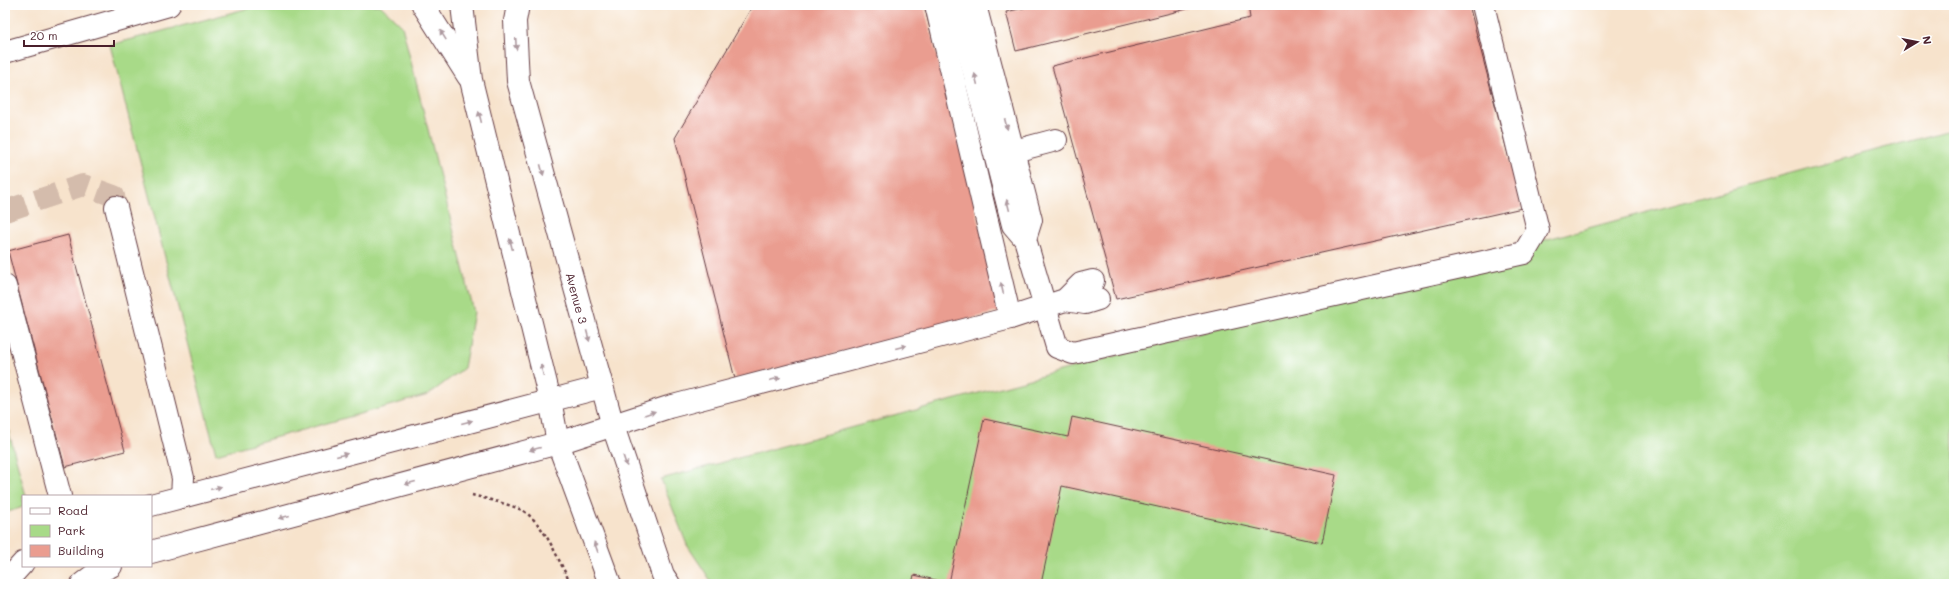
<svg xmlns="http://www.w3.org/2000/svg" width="1959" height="589" font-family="Mali,sans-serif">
<rect width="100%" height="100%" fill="#fff"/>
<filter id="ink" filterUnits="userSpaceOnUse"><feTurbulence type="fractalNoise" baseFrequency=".025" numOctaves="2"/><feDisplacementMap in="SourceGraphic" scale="8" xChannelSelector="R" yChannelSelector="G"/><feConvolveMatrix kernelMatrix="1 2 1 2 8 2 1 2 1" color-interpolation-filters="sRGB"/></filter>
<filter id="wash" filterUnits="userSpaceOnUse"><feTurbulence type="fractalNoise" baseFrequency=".012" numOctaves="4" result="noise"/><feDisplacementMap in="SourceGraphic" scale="16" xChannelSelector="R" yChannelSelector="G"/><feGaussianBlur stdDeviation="0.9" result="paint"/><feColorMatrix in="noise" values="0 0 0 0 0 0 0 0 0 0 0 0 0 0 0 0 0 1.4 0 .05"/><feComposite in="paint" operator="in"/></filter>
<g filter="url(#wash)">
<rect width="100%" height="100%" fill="#f7e3cc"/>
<!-- green -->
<g fill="#a8da88" stroke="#797c5a">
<path d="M260,5H380L402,26L474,312L464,368L428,395L216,454L110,45Z"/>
<path d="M1954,129V584H713L687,545L661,479Z"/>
<path d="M5,418L26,496H23V507L5,513Z"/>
</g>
<g id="blocks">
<!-- building -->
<g fill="#ea9d90">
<path d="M753,5H924L1002,311L735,379L675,138Z"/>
<path d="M1036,5H1186L1187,9L1016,51L1006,12Z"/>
<path d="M1248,5H1469L1522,208L1116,299L1052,66L1250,18Z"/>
<path d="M68,235L125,451L65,467L8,251Z"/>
<path d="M1072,417L1336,475L1322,543L1062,486L1041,584H912L914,575L949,583L984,419L1068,437Z"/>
</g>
</g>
</g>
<g filter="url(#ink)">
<use href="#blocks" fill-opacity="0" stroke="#643c43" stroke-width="1"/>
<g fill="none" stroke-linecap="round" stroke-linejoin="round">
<!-- minor-tunnel -->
<path stroke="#d4bcac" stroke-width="22" stroke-dasharray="22 11" stroke-linecap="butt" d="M5,211L83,185L114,196L116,207"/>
<defs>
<g id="minor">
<path d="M423,5L468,76"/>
<path d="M462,5L471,80L550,400L558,443L610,584"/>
<path d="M518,5L515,21L518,81L613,426L663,575L669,584"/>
<path d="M957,5L1013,225L1025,239L1057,347L1073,353L1524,253L1538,230L1483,5"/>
<path d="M975,5L1031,220L1025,239"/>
<path d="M999,155L1056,140"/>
<path d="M116,207L183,478L182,497"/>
<path d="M5,286L60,496"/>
<path d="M1065,300L1085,303L1098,299"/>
<path d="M1010,318L1065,300L1081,284L1093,281"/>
<path d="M151,505L602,387"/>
<path d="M151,552L558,443L669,407L1010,318L936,5"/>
<path d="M5,583L23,563"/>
<path d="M82,584L95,574L111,566"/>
</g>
<path id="major" d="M5,52L169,5"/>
</defs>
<!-- minor casing -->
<use href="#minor" stroke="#643c43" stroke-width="24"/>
<!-- major casing -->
<use href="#major" stroke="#643c43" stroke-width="24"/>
<!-- path -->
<path stroke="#643c43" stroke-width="2.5" stroke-dasharray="3 3" stroke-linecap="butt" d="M472,495C483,498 517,506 525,512C547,528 558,560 571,584"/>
<!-- minor -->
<use href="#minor" stroke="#fff" stroke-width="22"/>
<!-- major -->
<use href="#major" stroke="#fff" stroke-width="22"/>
</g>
<!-- one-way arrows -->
<defs><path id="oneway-solid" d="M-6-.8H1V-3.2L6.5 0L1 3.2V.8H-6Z"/></defs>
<g fill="#ae9aa0">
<use href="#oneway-solid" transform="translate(443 35) rotate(-122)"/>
<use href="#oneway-solid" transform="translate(516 44) rotate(87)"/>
<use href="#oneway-solid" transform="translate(976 79) rotate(-104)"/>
<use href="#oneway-solid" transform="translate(480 117) rotate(-104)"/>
<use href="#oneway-solid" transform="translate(1006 124) rotate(75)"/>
<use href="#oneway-solid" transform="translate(542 170) rotate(75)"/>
<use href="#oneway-solid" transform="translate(1008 205) rotate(-104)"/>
<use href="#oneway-solid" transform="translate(511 244) rotate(-104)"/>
<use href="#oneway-solid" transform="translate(1002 288) rotate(-103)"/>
<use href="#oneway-solid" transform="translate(588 336) rotate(75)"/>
<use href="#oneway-solid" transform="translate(901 347) rotate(-15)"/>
<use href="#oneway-solid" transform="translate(542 370) rotate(-104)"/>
<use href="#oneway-solid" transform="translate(775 379) rotate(-15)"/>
<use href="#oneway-solid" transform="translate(650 413) rotate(-19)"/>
<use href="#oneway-solid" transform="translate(467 422) rotate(-15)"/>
<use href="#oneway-solid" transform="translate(535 449) rotate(165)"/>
<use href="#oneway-solid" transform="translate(342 455) rotate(-15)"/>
<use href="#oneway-solid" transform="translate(625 461) rotate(71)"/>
<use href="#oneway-solid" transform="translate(410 483) rotate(165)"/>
<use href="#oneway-solid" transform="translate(216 488) rotate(-15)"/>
<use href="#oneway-solid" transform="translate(284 517) rotate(165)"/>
<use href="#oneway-solid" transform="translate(596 547) rotate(-110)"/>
</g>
</g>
<g text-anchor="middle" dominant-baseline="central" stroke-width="4" stroke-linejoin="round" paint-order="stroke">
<!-- street labels -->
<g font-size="12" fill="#4a1f2b" stroke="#fff">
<text transform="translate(577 298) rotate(75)">Avenue 3</text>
</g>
</g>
<!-- margin -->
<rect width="1959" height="589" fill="none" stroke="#fff" stroke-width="20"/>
<!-- legend -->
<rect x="22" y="495" width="130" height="72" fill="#ffffff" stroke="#b7a5aa"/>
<rect x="30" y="508" width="20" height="6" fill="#ffffff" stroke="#b7a5aa"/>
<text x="58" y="515" font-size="12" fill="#4a1f2b">Road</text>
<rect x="30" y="525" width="20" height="12" fill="#a8da88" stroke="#b7a5aa"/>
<text x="58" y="535" font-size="12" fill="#4a1f2b">Park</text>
<rect x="30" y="545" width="20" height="12" fill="#ea9d90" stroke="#b7a5aa"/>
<text x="58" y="555" font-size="12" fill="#4a1f2b">Building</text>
<!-- north arrow -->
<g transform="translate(1917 42) rotate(80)" stroke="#ffffff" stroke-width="3" paint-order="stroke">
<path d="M0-3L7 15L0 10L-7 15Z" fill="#4a1f2b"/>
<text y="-6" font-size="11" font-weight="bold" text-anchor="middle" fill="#4a1f2b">N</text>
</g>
<!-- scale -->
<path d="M24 40v6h90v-6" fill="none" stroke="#4a1f2b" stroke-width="2"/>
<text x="30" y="40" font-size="12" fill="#4a1f2b" stroke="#ffffff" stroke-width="3" paint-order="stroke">20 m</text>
</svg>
